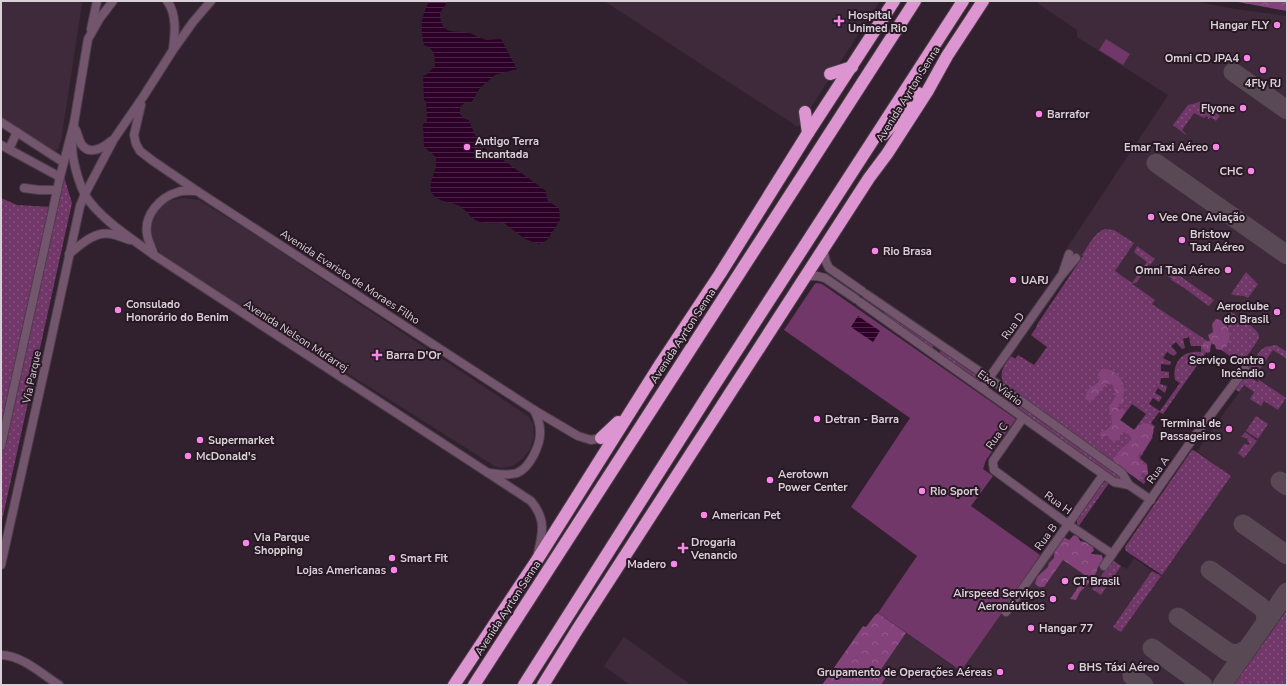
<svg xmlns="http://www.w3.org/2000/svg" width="1288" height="686" font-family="'Nunito Sans',sans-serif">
<defs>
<pattern id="grass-dots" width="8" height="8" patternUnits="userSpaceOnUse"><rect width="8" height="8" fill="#723769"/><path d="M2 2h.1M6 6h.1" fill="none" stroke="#86537e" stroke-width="1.8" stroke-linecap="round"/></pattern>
<pattern id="forest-crowns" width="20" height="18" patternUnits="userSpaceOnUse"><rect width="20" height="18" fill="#834279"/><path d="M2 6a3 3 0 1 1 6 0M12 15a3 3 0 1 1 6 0" fill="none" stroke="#945c8b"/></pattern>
<pattern id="water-rules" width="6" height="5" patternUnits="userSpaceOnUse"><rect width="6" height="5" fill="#2c0027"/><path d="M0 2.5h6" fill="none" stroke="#4a2446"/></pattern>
</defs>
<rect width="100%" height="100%" fill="#31212e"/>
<!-- built -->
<g fill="#3f2a3b">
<path d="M1,1H79L82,3L61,141L58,149L54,151L1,118Z"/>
<path d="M604,1H880L798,127Z"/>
<path d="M1037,1H1194L1229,8L1287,16V685H881L887,676L880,671L906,633L960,671L1004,610L1010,614L1063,538L1104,566L1115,564L1121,566L1127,569L1134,558L1152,571L1114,627L1119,631L1162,570L1216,465L1197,451L1244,385L1254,392L1272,389L1259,380L1257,382L1253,380L1250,369L1241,364L1243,361L1224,352L1152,304L1083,256L1080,261L1065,251L1168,95L1077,37V30L1039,4Z"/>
<path d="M183,198L199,200L257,236L528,416L533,424L534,437L530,449L523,458L513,466L500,468L493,465L222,294L160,253L154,242L151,230L153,220L158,209L169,201Z"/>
<path d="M624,637L691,685H630L604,666Z"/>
</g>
<!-- grass -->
<g fill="url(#grass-dots)" fill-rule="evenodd">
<path d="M1200,102L1220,116L1216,121L1211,117L1209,119H1208V117L1206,116L1204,118L1194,113L1182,130L1186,134V135L1173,125L1188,105Z"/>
<path d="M64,177L72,203L1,525V198L17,205L52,207Z"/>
<path d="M1105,229L1114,230L1134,243L1115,271L1132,283L1147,262L1135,253L1134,252L1137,246L1155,259L1150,265L1149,264L1137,282L1132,284L1155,300L1152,304L1212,344L1163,414L1159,412L1151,423L1155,427L1149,435L1153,437L1140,458L1147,464L1148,477L1144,484L1008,388C996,376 1003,367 1011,356L1015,359L1018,355L1034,365L1047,347L1031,335L1036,328L1038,323L1083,256L1082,255C1089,245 1094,233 1105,229ZM1189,337L1191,346H1201V352C1183,350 1172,362 1175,380L1180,383L1160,411L1149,404L1153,398L1159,402L1162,397L1155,393L1158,388L1165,393L1167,386L1160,384L1161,378H1169V372L1161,371V364L1170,365L1171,362L1163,358L1167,352L1174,356L1177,353L1171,346L1176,342L1182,349L1185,348L1183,339ZM1132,404L1146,414L1134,430L1120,420Z"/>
<path d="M1170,269L1214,300L1209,306L1207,305L1183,287L1171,280L1172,279L1166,275Z"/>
<path d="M1246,272L1258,284L1248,298C1242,294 1236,297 1231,294Z"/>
<path d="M885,311L933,345V348H932L883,314Z"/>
<path d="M1231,312C1238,317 1260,329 1259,337C1258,342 1245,358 1241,364L1216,346L1228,328L1229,317Z"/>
<path d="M1276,345L1287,352V359L1273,350L1253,379L1257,382L1259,380L1286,398L1278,410L1264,401L1261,406L1250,399L1254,392L1244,385L1239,392L1234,388L1260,351L1265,347Z"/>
<path d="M940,351H942L980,378L981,380L978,381L940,354Z"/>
<path d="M1003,394L1121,477V480H1119L1002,398L1001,396Z"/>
<path d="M1256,416L1268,424L1258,439L1246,431Z"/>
<path d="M1245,432L1257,441L1244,458L1238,453L1244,444L1249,445L1250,443L1248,442L1247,438L1241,437Z"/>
<path d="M1192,450L1195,451L1231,476L1162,575L1126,551L1125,547Z"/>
<path d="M1104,482L1109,483L1078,527L1077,523V519Z"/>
<path d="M1114,561L1121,566L1101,595L1092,589L1111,562Z"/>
<path d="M1152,571L1161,576L1121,632L1113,627Z"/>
<path d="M1287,610V685H1234Z"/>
</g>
<!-- forest -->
<g fill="url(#forest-crowns)">
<path d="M1235,1H1287V11L1238,2Z"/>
<path d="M1216,319C1230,320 1236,343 1220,350L1216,349L1215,345L1211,343L1210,352L1207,353L1203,348V343L1205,341H1210L1208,335L1213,332L1212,324Z"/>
<path d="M1101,369C1113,367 1122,377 1124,388C1125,393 1122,396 1124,401L1122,405L1120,403L1117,408L1120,410L1122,408L1126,411L1120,420L1134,430L1143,423C1164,423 1148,444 1143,452L1140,453L1138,456L1141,463L1145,465L1147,464L1148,477L1142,472L1141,475L1140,481L1113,461C1115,458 1117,453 1120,450C1125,444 1140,440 1124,432C1119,433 1120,436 1120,440L1112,441L1107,435L1101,437L1100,435L1101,432L1107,430L1112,424L1111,417L1112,416C1111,414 1109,411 1109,410C1109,401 1121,398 1113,388L1114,386L1111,384L1110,385L1107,383L1093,400L1089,401L1085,398C1089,387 1088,389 1098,383L1100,378L1098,375Z"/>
<path d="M1074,535L1078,537L1080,541L1085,542L1093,547L1094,551L1092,552L1091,554L1102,555L1103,560L1098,567L1096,573L1091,581L1080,592L1076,600L1070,599L1086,576L1063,560L1044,587H1039L1035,584L1037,577L1048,567L1049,563L1054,558L1055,546L1062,536L1069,540Z"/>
<path d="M878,613L906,633L880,671L887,676L881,685H822L863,626L866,627L875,615Z"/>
</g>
<!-- pitch -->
<g fill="#723769">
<path d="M1106,39L1130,54L1123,65L1099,50Z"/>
<path d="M816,283L822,284L1016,419L986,460L983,469L993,476L971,506L1040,555L1004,610L961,671L878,613L917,556L851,507L910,418L784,330L814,285Z"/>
</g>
<!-- water -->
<g fill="url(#water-rules)">
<path d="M429,1H448L441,11L440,15L441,22L444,28L450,31L470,33L478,37L487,40L501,39L517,69L495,75L480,88L471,103L466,102L460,107V114L465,119L469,120L474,133L480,144L489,152L503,160L546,191V194L548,201L559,208L560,220L547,240L539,244L525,239L504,223C497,223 487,224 480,222C470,219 466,209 458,205C450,202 434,201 431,191C429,183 434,174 436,167C436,164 436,161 436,157L424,147L423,124L427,121L426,101L424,100L423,76L426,75L435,66C435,57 435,48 424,45C420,25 421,19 429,1Z"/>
<path d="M858,316L880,331L873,342L851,327Z"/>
</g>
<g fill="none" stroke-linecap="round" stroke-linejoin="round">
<!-- taxiway -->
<g stroke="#584955" stroke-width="19">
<path d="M1233,72L1287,110"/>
<path d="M1156,163L1287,255"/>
<path d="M1280,481L1287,486"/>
<path d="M1243,524L1287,555"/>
<path d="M1210,570L1260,606L1265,611L1266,621"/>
<path d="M1178,617L1228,652L1237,654L1246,650"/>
<path d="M1152,648L1203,685"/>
<path d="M1132,676L1144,685"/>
<path d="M1222,685L1287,592"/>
</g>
<defs>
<g id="minor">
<path d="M167,1C177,14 175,33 173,49"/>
<path d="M91,29L97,1"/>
<path d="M141,105L134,135L136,144L140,151L153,161L197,191L534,410L578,436L591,440L601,438"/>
<path d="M1,122L63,162"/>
<path d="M74,123C73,134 71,146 73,157C75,168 80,185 85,195C100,219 131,238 154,255L531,501C546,519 543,532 538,553"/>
<path d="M76,130C78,135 79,141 82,145C90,156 104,147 111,141"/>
<path d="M1,145L60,177"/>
<path d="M9,149L17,132"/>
<path d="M24,188L39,190H57"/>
<path d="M823,249L826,262L829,268L862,291"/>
<path d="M69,254C81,244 95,231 111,234C117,235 124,238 130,240"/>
<path d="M154,255C152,248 148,241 147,234C144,215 160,197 178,192C184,190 191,191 197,191"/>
<path d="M1063,272L1069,254"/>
<path d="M805,276H817L825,278L856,299"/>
<path d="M866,294L989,378L1122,473L1129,485"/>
<path d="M860,302L1114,482L1129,485L1151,500"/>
<path d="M982,388L1061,276L1076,258"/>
<path d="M1023,418L993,461V464L994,470L1069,525L1112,554"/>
<path d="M1,446L60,177L74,123L88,39L100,18L113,1"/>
<path d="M489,473C498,474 508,476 517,473C530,468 541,444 540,431C540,424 537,416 534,410"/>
<path d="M1,565L46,363L80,206L85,194L114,139L143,97L173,50L193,22L211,1"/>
<path d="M1104,566L1192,440L1245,369"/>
<path d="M1006,612L1103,475"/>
<path d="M1,655C21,655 42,674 59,685"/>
</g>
<g id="highway">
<path d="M830,74L852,67"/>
<path d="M805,112L808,133"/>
<path d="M884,134L895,122L918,93"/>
<path d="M601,438L618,422"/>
<path d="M454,685L537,560L661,363L720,274L808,133L894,1"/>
<path d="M474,685L915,1"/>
<path d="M524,685L708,395L963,1"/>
<path d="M543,685L577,630L869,178L887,154L927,92L947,56L983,1"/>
</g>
</defs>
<!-- minor casing -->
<use href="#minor" stroke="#4c3d49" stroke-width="10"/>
<!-- highway casing -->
<use href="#highway" stroke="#4c3d49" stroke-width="14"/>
<!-- minor -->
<use href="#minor" stroke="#73566e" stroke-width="8"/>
<!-- highway -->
<use href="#highway" stroke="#dd95d1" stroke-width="12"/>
</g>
<!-- markers -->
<g fill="#f987e8" stroke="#271824" stroke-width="1.5">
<path d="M837 15h4v4h4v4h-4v4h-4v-4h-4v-4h4z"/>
<circle cx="1277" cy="25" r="4"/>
<circle cx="1247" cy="58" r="4"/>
<circle cx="1263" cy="70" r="4"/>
<circle cx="1243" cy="108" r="4"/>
<circle cx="1039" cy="114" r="4"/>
<circle cx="467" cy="147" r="4"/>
<circle cx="1216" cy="147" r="4"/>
<circle cx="1251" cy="171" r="4"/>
<circle cx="1151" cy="217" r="4"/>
<circle cx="1182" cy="240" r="4"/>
<circle cx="875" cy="251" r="4"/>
<circle cx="1228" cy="270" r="4"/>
<circle cx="1013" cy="280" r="4"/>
<circle cx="118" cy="310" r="4"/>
<circle cx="1277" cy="312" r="4"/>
<path d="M375 349h4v4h4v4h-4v4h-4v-4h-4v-4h4z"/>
<circle cx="1272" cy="366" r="4"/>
<circle cx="817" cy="419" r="4"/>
<circle cx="1229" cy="429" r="4"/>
<circle cx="200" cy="440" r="4"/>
<circle cx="188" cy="456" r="4"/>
<circle cx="770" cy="480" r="4"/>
<circle cx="922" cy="491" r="4"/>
<circle cx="704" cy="515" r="4"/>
<circle cx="246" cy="543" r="4"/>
<path d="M681 542h4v4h4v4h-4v4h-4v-4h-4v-4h4z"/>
<circle cx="392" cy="558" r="4"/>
<circle cx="674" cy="564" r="4"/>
<circle cx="394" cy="570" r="4"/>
<circle cx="1065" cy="581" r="4"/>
<circle cx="1053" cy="599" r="4"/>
<circle cx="1031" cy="628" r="4"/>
<circle cx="1071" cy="667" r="4"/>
<circle cx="1000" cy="672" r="4"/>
</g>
<g text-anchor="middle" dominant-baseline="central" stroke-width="4" stroke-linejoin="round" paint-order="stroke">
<!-- poi labels -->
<g font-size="11" font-weight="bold" fill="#dad0d8" stroke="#271824" text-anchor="start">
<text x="848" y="15">Hospital<tspan x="848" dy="13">Unimed Rio</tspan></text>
<text x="1269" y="25" text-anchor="end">Hangar FLY</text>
<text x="1239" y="58" text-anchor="end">Omni CD JPA4</text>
<text x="1263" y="83" text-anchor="middle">4Fly RJ</text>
<text x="1235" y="108" text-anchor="end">Flyone</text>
<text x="1047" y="114">Barrafor</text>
<text x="475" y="141">Antigo Terra<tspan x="475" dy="13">Encantada</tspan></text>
<text x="1208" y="147" text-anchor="end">Emar Taxi Aéreo</text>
<text x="1243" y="171" text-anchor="end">CHC</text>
<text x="1159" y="217">Vee One Aviação</text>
<text x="1190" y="234">Bristow<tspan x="1190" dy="13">Taxi Aéreo</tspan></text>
<text x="883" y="251">Rio Brasa</text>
<text x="1220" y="270" text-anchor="end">Omni Taxi Aéreo</text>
<text x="1021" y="280">UARJ</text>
<text x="126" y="304">Consulado<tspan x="126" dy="13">Honorário do Benim</tspan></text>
<text x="1269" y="306" text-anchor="end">Aeroclube<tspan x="1269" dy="13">do Brasil</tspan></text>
<text x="386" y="355">Barra D'Or</text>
<text x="1264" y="360" text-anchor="end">Serviço Contra<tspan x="1264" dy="13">Incêndio</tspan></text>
<text x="825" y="419">Detran - Barra</text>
<text x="1221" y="423" text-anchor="end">Terminal de<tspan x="1221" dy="13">Passageiros</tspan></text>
<text x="208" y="440">Supermarket</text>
<text x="196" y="456">McDonald's</text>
<text x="778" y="474">Aerotown<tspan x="778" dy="13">Power Center</tspan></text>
<text x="930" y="491">Rio Sport</text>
<text x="712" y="515">American Pet</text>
<text x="254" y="537">Via Parque<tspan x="254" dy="13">Shopping</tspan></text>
<text x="691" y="542">Drogaria<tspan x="691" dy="13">Venancio</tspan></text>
<text x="400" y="558">Smart Fit</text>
<text x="666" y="564" text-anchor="end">Madero</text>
<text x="386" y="570" text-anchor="end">Lojas Americanas</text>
<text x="1073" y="581">CT Brasil</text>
<text x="1045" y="593" text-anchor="end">Airspeed Serviços<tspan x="1045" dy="13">Aeronáuticos</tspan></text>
<text x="1039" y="628">Hangar 77</text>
<text x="1079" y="667">BHS Táxi Aéreo</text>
<text x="992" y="672" text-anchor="end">Grupamento de Operações Aéreas</text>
</g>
<!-- street labels -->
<g font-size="11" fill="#dad0d8" stroke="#271824">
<text transform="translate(908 94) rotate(-58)">Avenida Ayrton Senna</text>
<text transform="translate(350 277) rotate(33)">Avenida Evaristo de Moraes Filho</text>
<text transform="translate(1013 326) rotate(-54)">Rua D</text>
<text transform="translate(296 336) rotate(33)">Avenida Nelson Mufarrej</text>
<text transform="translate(683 336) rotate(-57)">Avenida Ayrton Senna</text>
<text transform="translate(32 377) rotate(-78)">Via Parque</text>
<text transform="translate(1000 388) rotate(36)">Eixo Viário</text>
<text transform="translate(997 436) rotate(-55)">Rua C</text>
<text transform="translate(1158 470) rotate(-55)">Rua A</text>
<text transform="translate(1058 503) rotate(36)">Rua H</text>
<text transform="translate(1046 537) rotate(-54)">Rua B</text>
<text transform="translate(508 608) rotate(-57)">Avenida Ayrton Senna</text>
</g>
</g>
<!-- border -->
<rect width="1288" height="686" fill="none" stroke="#dad0d8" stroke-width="4"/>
</svg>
